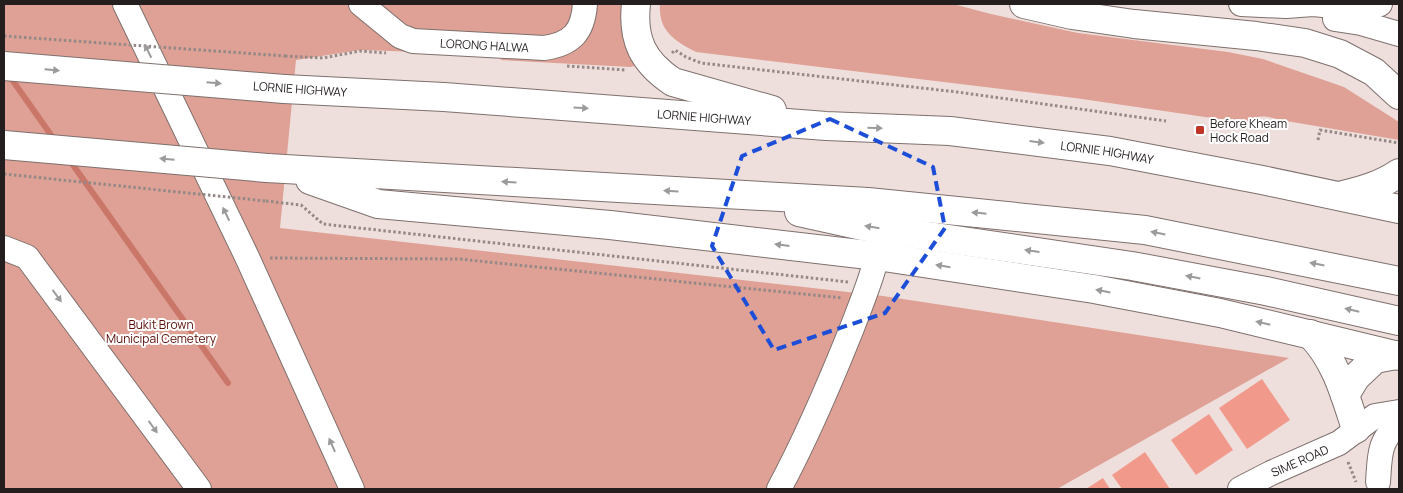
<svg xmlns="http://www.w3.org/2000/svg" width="1403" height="493" font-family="Manrope,sans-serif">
<rect width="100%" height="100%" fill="#efdfdc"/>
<!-- green -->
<g fill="#dfa195">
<path d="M4,4H577L573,22L541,56L360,50L296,60L280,228L883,296L1289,358L1057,489H4Z"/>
<path d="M592,4H624L640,65L630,67L500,60L507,56L542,58Z"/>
<path d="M660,4H953L991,14L1078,33L1228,52L1263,59L1344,87L1399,122V140L1280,120C1266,116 1258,114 1246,123L1075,98L696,52C675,41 658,31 660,4Z"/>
</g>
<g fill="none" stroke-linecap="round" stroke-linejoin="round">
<!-- stream -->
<g stroke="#ca776a" stroke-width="6">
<path d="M8,74L56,142"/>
<path d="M68,158L228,383"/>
</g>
</g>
<!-- building -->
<g fill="#f19a8c">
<path d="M1262,379L1290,420L1247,449L1219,408Z"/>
<path d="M1209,414L1233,450L1196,475L1171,440Z"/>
<path d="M1145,452L1170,489H1122L1112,475Z"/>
<path d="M1103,478L1110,489H1086Z"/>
</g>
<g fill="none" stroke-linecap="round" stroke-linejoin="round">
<defs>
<g id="minor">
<path d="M125,4L247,257L352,489"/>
<path id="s1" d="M361,4L400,36L413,41L544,48C572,44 583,32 585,4"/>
<path d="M1241,4L1286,6L1313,4L1365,9L1380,4"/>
<path d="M1335,19L1361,23L1399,34"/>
<path d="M4,248L27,257L199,489"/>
<path d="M1378,482C1380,456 1378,442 1399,423"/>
<path d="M779,489C807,437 830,383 852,328C861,304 871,281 877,256"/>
<path id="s2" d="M1240,489L1271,473L1339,443L1375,416L1399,412"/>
</g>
<g id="highway">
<path d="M636,4C632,40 643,62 673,82L772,110"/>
<path d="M1024,4L1072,15L1134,24L1256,36L1305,43L1340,54L1374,72L1399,95"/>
<path id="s3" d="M284,89L444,97L826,126L950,131L1110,151L1262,180L1399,209"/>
<path d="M267,168L868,202L1145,230L1399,281"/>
<path d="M310,180L378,204L610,225L877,256L1094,289L1220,313L1399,356"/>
<path d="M1343,195C1363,190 1382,185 1399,173"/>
<path d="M799,212L867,227L1132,266L1266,291L1399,321"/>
<path d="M1310,334C1336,360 1345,395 1356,429"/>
<path d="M1345,395L1356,377L1375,359L1396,355"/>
</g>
</defs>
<!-- minor casing -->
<use href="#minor" stroke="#7e706d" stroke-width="26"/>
<!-- highway casing -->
<use href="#highway" stroke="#7e706d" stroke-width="30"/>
<!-- path -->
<g stroke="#948987" stroke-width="3" stroke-dasharray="2.5 2.5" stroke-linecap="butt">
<path d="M672,53L675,50L686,57L701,63L957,92L1166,121"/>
<path d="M285,56L323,58L360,51L386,53"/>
<path d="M567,66L626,70"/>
<path d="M1318,140L1320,130L1399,143"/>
<path d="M266,201L301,205L323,224L848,282"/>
<path d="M270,258L459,259L842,298"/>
<path d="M1348,462L1356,482"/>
</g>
<!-- minor -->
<use href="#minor" stroke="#fff" stroke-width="24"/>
<!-- highway -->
<use href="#highway" stroke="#fff" stroke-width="28"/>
<defs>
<g id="highway-bridge">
<path d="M4,66L284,89"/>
<path d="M4,145L267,168"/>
</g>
</defs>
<!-- highway-bridge casing -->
<use href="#highway-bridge" stroke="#7e706d" stroke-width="30" stroke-linecap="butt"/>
<!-- path-bridge -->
<g stroke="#948987" stroke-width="3" stroke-dasharray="2.5 2.5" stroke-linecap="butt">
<path d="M4,36L285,56"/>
<path d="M4,174L266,201"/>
</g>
<!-- highway-bridge -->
<use href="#highway-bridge" stroke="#fff" stroke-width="28"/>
</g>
<!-- one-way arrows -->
<defs><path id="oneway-solid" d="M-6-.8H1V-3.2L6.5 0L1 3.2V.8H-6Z" transform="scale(1.25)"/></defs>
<g fill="#9c9a9a">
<use href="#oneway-solid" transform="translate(148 51) rotate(-116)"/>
<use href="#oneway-solid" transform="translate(52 70) rotate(5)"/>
<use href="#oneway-solid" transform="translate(214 83) rotate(5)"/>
<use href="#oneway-solid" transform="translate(581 108) rotate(4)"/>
<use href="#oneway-solid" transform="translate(875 128) rotate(2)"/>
<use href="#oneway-solid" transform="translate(1037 142) rotate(7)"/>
<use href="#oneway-solid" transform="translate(167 159) rotate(-175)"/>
<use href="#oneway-solid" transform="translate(509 182) rotate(-177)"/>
<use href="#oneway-solid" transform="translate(671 191) rotate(-177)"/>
<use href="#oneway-solid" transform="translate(979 213) rotate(-174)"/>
<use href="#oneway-solid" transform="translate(226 214) rotate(-116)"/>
<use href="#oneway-solid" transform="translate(872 227) rotate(-171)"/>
<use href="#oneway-solid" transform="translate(1158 233) rotate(-169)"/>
<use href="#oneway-solid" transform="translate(782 245) rotate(-173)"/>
<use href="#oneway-solid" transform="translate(1032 251) rotate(-172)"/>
<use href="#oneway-solid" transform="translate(1317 264) rotate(-169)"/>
<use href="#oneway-solid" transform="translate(943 266) rotate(-171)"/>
<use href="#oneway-solid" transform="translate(1193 277) rotate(-169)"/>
<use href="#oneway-solid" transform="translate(1103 291) rotate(-169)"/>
<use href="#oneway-solid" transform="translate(57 296) rotate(54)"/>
<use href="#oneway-solid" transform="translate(1352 310) rotate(-167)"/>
<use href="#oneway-solid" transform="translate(1263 323) rotate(-167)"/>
<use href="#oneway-solid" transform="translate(153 427) rotate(54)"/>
<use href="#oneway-solid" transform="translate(332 445) rotate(-114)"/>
</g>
<!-- marked area -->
<path fill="none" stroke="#1d4ed8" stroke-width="4" stroke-dasharray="10 6" stroke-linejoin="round" d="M830,119L933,167L945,228L885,313L774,350L712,246L742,156Z"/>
<!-- markers -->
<rect fill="#c03424" stroke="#fff" stroke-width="2" x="1195" y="125" width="10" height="10" rx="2.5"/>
<g text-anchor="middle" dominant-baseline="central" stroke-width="4" stroke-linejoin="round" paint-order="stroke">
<!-- street labels -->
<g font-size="12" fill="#241f1e" stroke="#fff">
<text stroke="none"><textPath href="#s1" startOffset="136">LORONG HALWA</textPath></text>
<text transform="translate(300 89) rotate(4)">LORNIE HIGHWAY</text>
<text stroke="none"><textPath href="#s3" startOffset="421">LORNIE HIGHWAY</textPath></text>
<text stroke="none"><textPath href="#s3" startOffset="826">LORNIE HIGHWAY</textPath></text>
<text stroke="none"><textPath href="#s2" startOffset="66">SIME ROAD</textPath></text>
</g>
<!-- poi labels -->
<g font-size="12" fill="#241f1e" stroke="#fff" text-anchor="start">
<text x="1210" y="123">Before Kheam<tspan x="1210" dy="14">Hock Road</tspan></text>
</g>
<!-- park labels -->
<g font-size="12" fill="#5a0e07" stroke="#fff">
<text x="161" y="324">Bukit Brown<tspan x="161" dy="14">Municipal Cemetery</tspan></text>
</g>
</g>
<!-- border -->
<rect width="1403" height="493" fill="none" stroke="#241f1e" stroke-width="10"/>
</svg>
